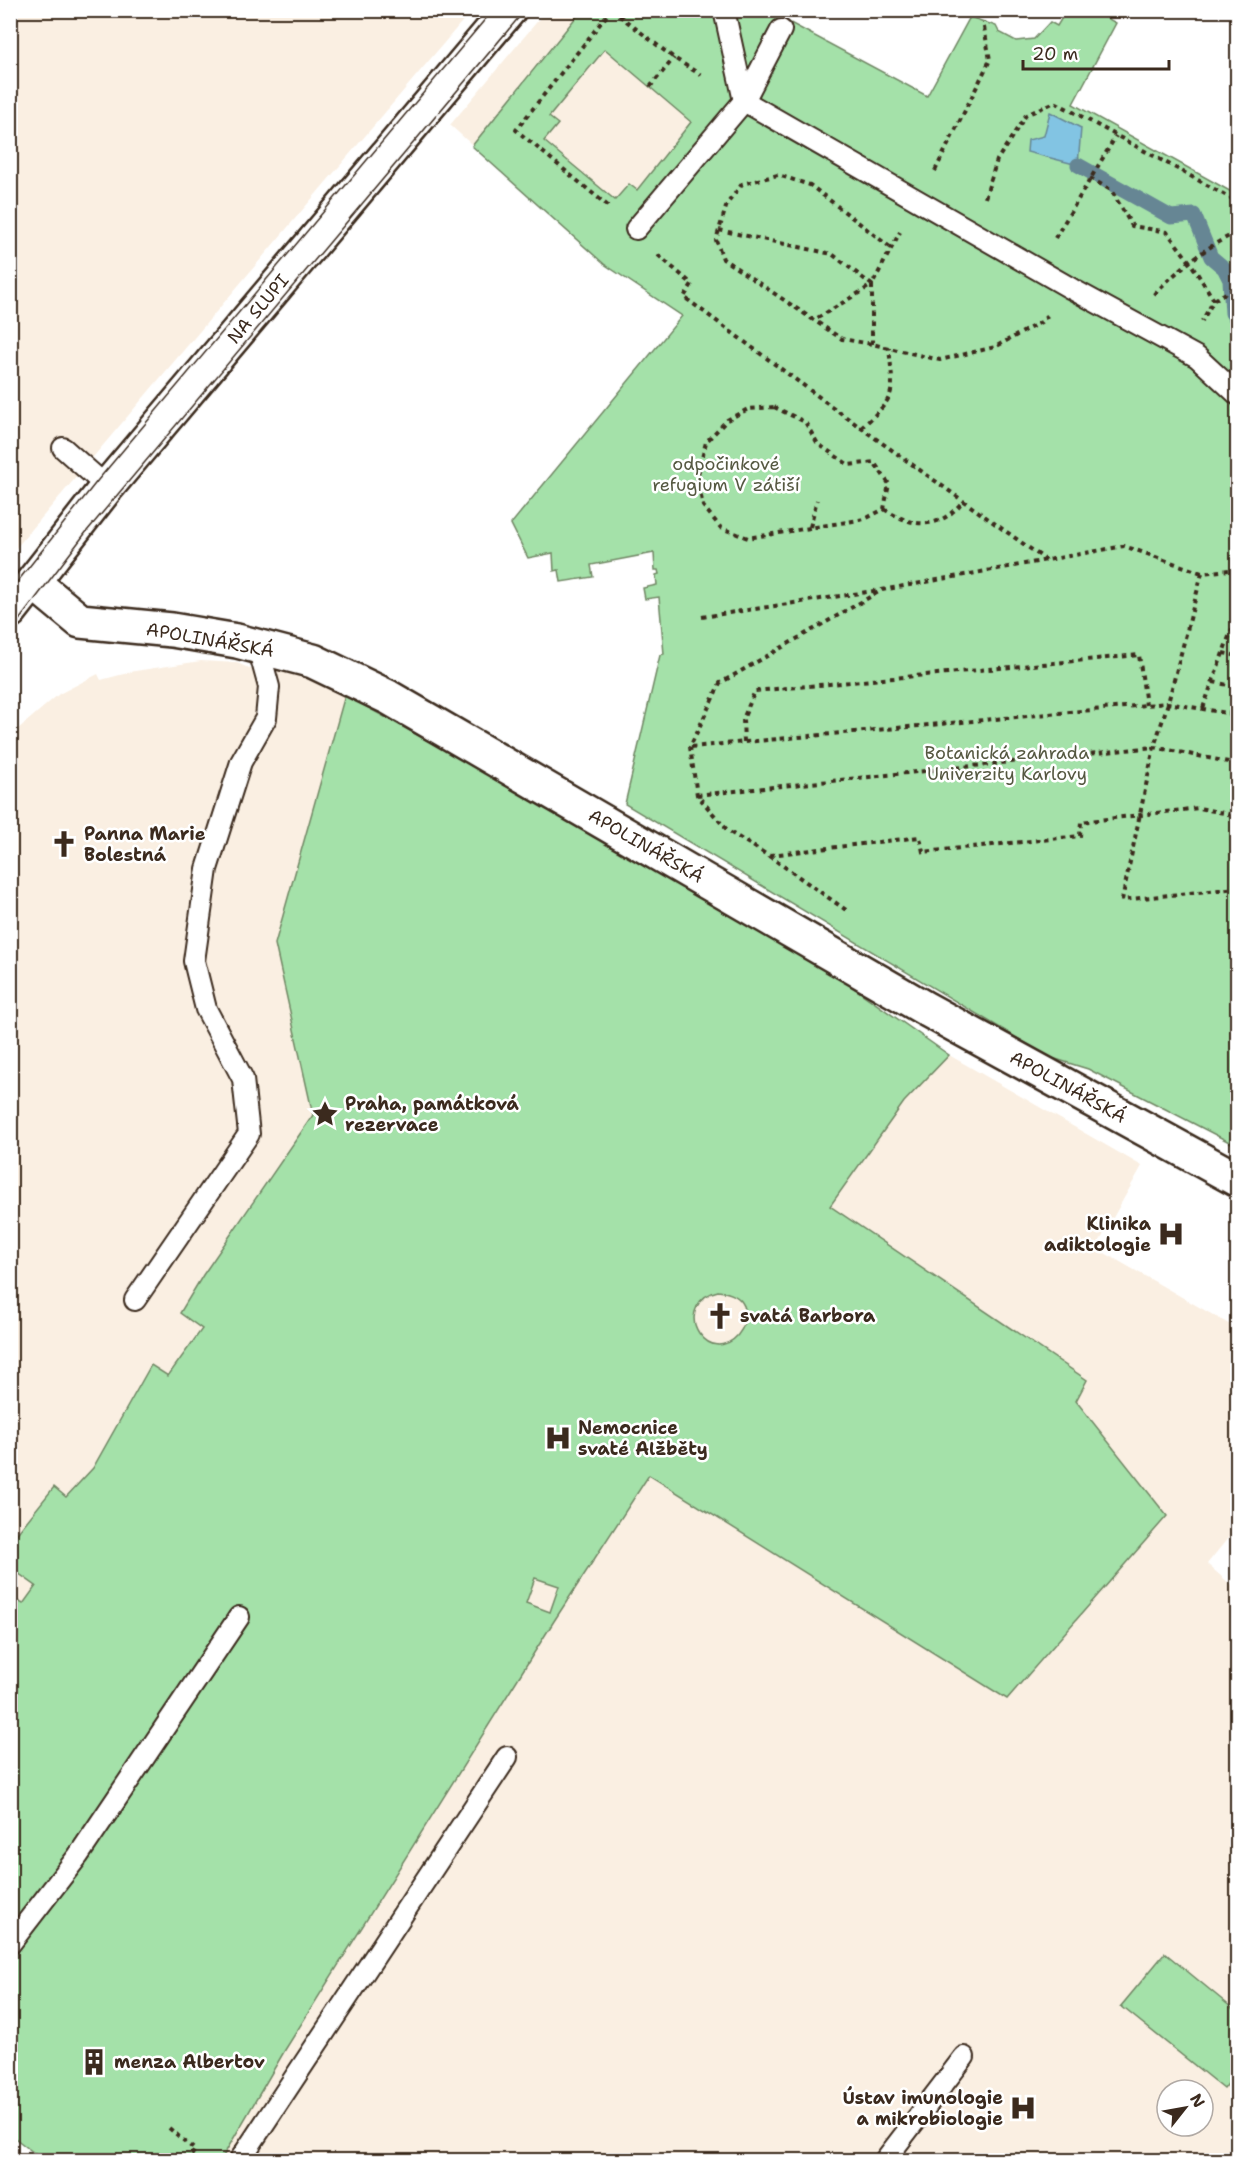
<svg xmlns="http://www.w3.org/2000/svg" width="1248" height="2171" font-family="'Shantell Sans',sans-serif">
<rect width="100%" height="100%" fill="#fff"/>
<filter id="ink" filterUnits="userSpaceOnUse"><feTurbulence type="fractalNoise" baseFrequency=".0167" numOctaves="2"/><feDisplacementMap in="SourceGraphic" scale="12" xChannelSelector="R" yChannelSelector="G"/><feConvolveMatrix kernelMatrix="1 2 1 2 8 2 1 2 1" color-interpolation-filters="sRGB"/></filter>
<g filter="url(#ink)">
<!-- built -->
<g fill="#faefe2" fill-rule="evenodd">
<path d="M11,11H471L11,554Z"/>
<path d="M546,11H657L763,103L683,316L604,264L450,125Z"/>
<path d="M201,661L237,663L253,670L287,665L345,695L669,874L811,958L949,1055L1142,1166L1096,1248L1234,1327L1237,1321V1527L1207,1564L1237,1590V2160H43L11,2135V735L59,694L98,674L101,680L135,671ZM1167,2090H1203V2126H1167Z"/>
</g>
<!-- green -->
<g fill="#a4e1a9" stroke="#708664" stroke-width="1.5" fill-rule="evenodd">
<path d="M581,11H768L927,96L970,17L996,26L999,32L1016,41L1034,39L1050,22L1057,26L1066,11H1094L1116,23L1073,104L1237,195V1146L1088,1069L1049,1057L625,804L660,655L664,654L659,597L645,599L643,588L657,585L656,575L659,574L658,570H655L654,553L591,565L593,577L561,582L559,570L554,571L553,553L528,558L511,524L682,316L604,264L472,146ZM605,49L691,122L637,190L629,184L615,200L544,141L558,124L549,117Z"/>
<path d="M345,695L669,874L811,958L949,1055L904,1102L830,1206L1087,1380L1076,1401L1167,1516L1007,1699L649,1475L554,1621L285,2050L221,2160H43L11,2135L10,1596L23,1604L36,1586L11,1568V1541L54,1487L66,1497L93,1468L151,1365L168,1376L202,1329L180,1313L203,1275L313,1115L275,944ZM718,1291C777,1297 728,1374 699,1333C687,1315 699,1295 718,1291ZM535,1578L559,1586L550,1612L526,1603Z"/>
<path d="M1165,1953L1237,2012V2072L1224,2089L1121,2006Z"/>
</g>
<!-- water -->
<path fill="#82c4e3" stroke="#668694" stroke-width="1.5" d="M1050,112L1081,128L1078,165L1027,152L1028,140L1044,136Z"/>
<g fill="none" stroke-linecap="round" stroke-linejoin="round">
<!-- stream -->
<path stroke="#668694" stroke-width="15" d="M1078,165L1171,217L1194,215L1211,257L1224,268L1230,280L1232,313L1238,320"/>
<defs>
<g id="lane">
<path d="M724,10L744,101L1072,289L1197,357L1238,395"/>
<path d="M636,229L744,101L781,30"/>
<path d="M63,448L107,487"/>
<path d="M135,1300L249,1134L243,1079L206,1009L194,961L207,869L241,762L266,718L269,687L258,647"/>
<path d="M10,1944L78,1856L239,1617"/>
<path d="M240,2160L507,1757"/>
<path d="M885,2160L964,2057"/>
</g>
<path id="street" d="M33,582L80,621L172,630L237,641L313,661L388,697L926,1009L1238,1180"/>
<path id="secondary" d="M10,611L107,487L509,10"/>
</defs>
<!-- lane casing -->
<use href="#lane" stroke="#3b2a1e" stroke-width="24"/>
<!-- street casing -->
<use href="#street" stroke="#3b2a1e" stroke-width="38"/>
<!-- secondary casing -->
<use href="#secondary" stroke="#3b2a1e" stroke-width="38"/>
<!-- path -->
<g stroke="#3b2a1e" stroke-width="4" stroke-dasharray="4.5 4.5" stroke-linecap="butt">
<path d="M612,10L674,58L701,75"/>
<path d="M650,87L674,58"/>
<path d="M935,171L990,60L983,22"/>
<path d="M1090,178L1111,190L1132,226L1167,232L1190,262L1214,300L1202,321"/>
<path d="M985,198L997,160L1026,115L1055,102L1238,202"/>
<path d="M608,206L516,130L611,10"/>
<path d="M719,230L832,254L872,285L814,320"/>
<path d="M1055,238L1116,136"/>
<path d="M890,247L810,185L778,175L742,184L727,204L716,240L723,259L842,339L872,344L940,360L995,347L1041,322L1048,315"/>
<path d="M658,255L692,284L684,297L861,428L1046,560"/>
<path d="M1154,294C1179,269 1206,246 1238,232"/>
<path d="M1214,300L1238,286"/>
<path d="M872,344V285L900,232"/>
<path d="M774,407L805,422L818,444L849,465L874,462L889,484L884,509L865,519L748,538L721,528L703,506L697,478L706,442L727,420L748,409Z"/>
<path d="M861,428C897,395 894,396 889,348"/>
<path d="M884,509C914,528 939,531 963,501"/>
<path d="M810,527L817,500"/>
<path d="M1238,569L1202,573L1168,703L1154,747L1122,900L1238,888"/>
<path d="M702,617L880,590"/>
<path d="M1223,653L1238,656"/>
<path d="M1213,682L1238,687"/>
<path d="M1203,708L1231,631L1238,632"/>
<path d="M744,742L743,719L755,691L1139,655L1146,705"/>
<path d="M691,747L1168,703L1238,715"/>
<path d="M697,795L1154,747L1238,764"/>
<path d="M770,855L920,837L923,852L1080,836L1081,822L1199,808L1238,816"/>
<path d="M846,910L769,856L728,831L697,795L690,747L720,683L882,590L1124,546L1202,573"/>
<path d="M169,2128L195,2150L188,2160"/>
</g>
<!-- lane -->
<use href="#lane" stroke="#fff" stroke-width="20"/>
<!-- street -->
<use href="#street" stroke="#fff" stroke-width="33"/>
<!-- secondary -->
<use href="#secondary" stroke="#fff" stroke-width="33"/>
<!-- tram -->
<g stroke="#3b2a1e" stroke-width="1.5">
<path d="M10,591L98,480L493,10"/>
<path d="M10,632L87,531L525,10"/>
</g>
</g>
</g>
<!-- icons -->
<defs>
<symbol id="church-bare" viewBox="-9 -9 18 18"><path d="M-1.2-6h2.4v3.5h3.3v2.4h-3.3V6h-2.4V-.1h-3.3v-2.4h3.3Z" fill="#3b2a1e" stroke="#fff" stroke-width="2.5" paint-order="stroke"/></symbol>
<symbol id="sight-bare" viewBox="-9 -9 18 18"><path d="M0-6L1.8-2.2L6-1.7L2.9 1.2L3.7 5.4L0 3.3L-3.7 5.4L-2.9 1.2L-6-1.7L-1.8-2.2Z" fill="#3b2a1e" stroke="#fff" stroke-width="2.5" paint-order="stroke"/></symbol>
<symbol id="hospital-bare" viewBox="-9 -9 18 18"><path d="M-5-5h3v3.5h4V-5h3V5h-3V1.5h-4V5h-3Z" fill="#3b2a1e" stroke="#fff" stroke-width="2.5" paint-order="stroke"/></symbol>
<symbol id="building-bare" viewBox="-9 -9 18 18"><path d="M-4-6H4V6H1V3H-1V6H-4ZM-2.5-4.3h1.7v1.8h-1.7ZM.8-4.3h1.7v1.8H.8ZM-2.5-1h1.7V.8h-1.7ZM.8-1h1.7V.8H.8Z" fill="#3b2a1e" stroke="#fff" stroke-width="2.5" paint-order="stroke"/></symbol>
</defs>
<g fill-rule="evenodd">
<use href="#church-bare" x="45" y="825" width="38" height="38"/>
<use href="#sight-bare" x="306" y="1095" width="38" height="38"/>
<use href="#hospital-bare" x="1152" y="1215" width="38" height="38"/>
<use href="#church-bare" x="701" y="1297" width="38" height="38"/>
<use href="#hospital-bare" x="539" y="1419" width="38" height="38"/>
<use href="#building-bare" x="75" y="2043" width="38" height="38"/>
<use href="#hospital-bare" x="1004" y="2089" width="38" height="38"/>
</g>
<g text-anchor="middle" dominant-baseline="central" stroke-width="5" stroke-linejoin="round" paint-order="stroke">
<!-- street labels -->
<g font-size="18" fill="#3b2a1e" stroke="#fff">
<text transform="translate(258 309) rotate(-50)">NA SLUPI</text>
<text transform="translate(210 640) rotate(10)">APOLINÁŘSKÁ</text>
<text transform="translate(646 846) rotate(30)">APOLINÁŘSKÁ</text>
<text transform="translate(1068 1087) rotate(29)">APOLINÁŘSKÁ</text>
</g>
<!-- park labels -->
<g font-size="18" fill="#555841" stroke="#fff">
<text x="726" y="464">odpočinkové<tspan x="726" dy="21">refugium V zátiší</tspan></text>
<text x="1007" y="753">Botanická zahrada<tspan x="1007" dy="21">Univerzity Karlovy</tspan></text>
</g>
<!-- poi labels -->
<g font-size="18" font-weight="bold" fill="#3b2a1e" stroke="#fff" text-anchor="start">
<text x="84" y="834">Panna Marie<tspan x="84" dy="21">Bolestná</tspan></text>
<text x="345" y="1104">Praha, památková<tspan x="345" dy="21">rezervace</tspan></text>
<text x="1151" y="1224" text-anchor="end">Klinika<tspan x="1151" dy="21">adiktologie</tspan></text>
<text x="740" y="1316">svatá Barbora</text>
<text x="578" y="1428">Nemocnice<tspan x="578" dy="21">svaté Alžběty</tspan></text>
<text x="114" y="2062">menza Albertov</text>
<text x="1003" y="2098" text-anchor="end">Ústav imunologie<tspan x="1003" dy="21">a mikrobiologie</tspan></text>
</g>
</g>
<!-- margin -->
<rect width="1248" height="2171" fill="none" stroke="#fff" stroke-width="36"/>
<rect x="18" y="18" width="1212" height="2135" fill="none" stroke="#3b2a1e" stroke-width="2" filter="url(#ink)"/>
<!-- north arrow -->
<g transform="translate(1185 2108) rotate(59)"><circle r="28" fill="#ffffff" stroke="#b1aaa5" stroke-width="1.5"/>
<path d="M0-4.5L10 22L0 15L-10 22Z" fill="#3b2a1e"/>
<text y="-9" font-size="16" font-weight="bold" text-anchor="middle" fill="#3b2a1e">N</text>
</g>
<!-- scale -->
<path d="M1023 60v9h146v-9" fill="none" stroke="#3b2a1e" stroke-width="3"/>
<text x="1032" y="60" font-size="18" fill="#3b2a1e" stroke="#ffffff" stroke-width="4.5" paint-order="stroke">20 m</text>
</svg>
